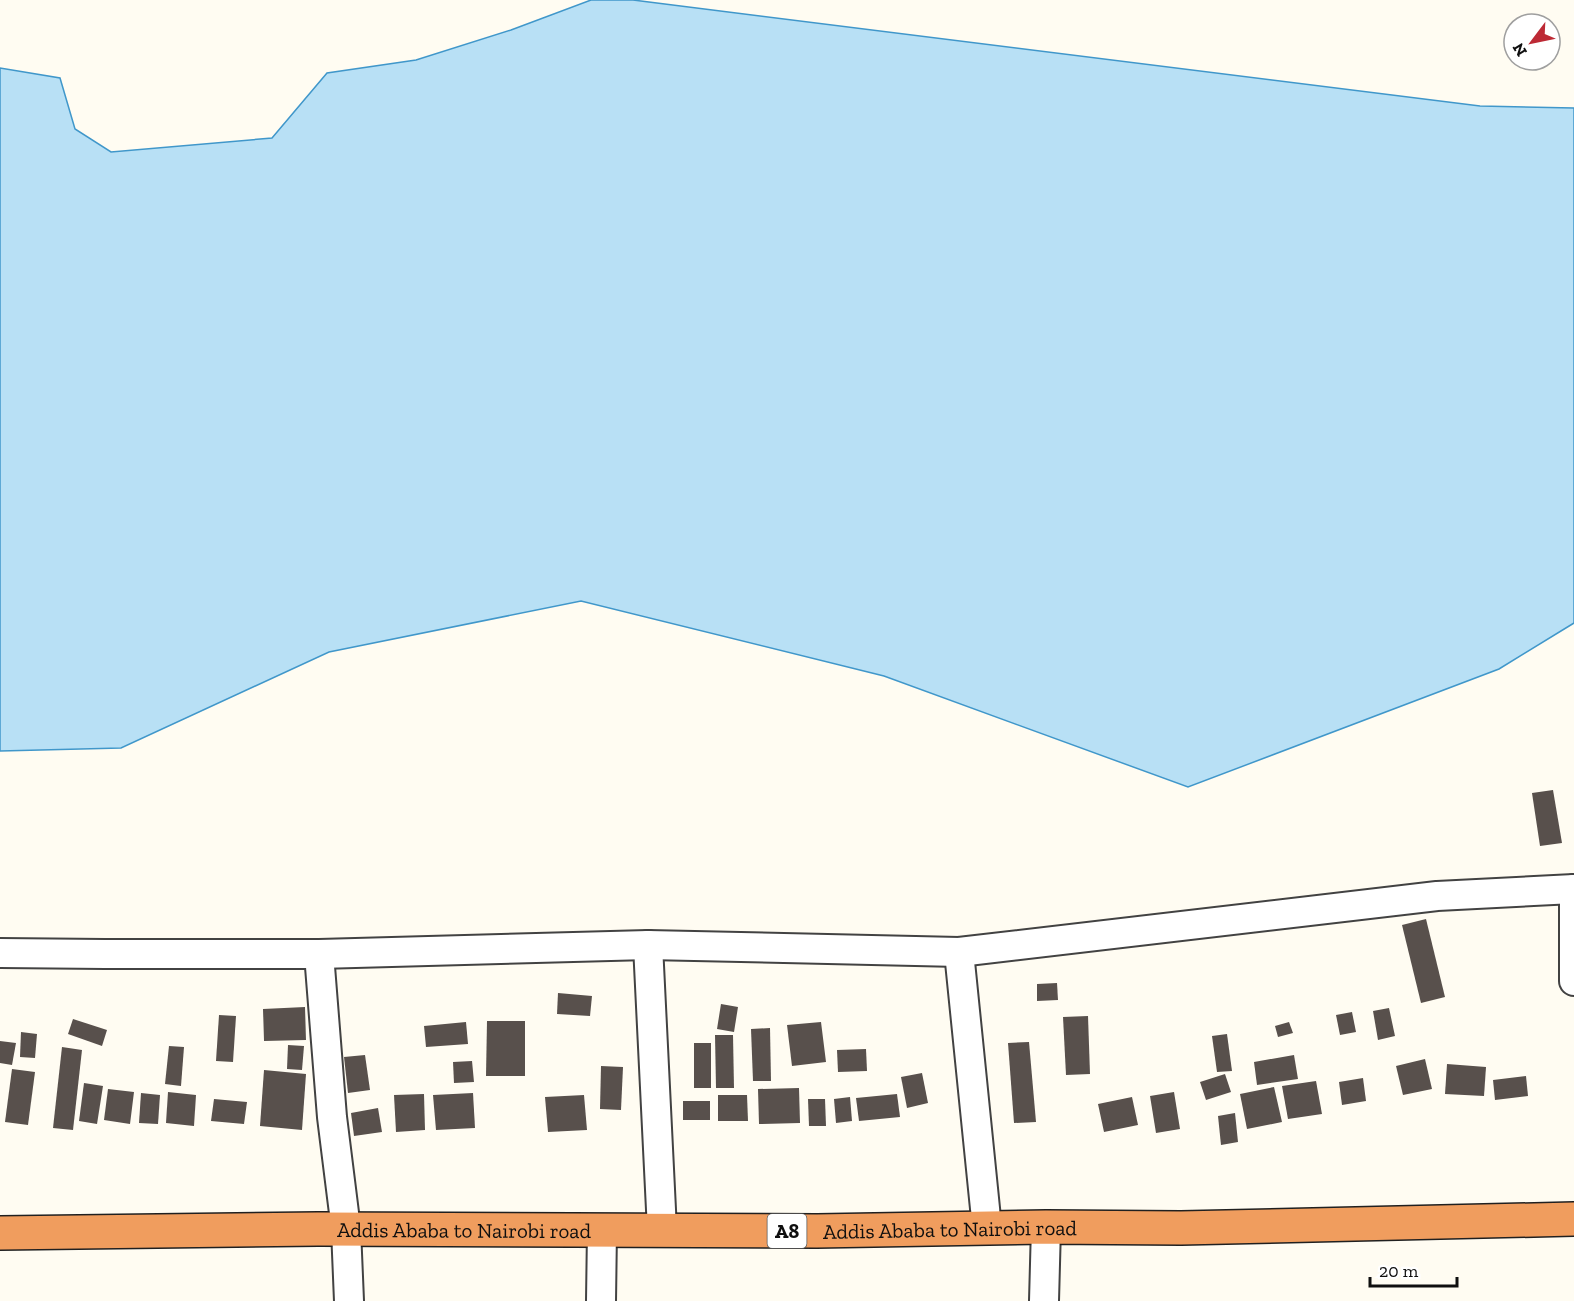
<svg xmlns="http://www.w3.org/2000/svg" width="1574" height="1301" font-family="'Zilla Slab',serif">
<rect width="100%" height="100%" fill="#fffcf2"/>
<!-- water -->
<path fill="#b8e0f5" stroke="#4097ca" stroke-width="1.5" d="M591,0H633L1480,106L1574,108V623L1499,669L1188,787L884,676L581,601L329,652L121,748L0,751V68L60,78L75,129L111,152L272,138L327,73L416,60L511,30Z"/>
<!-- building -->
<g fill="#58504c">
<path d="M1553,790L1562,843L1540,846L1532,793Z"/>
<path d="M1426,919L1445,997L1421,1003L1402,925Z"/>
<path d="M1057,983L1058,1000L1037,1001V984Z"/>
<path d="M558,993L592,996L590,1016L557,1014Z"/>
<path d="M721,1004L738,1007L734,1032L717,1029Z"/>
<path d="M305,1007L306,1040L264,1041L263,1009Z"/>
<path d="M1389,1008L1395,1036L1378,1040L1373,1011Z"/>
<path d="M1352,1012L1356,1032L1340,1035L1336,1015Z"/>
<path d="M219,1015L236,1016L233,1062L216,1061Z"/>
<path d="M1088,1016L1090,1074L1066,1075L1063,1017Z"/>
<path d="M73,1019L107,1030L102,1046L68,1034Z"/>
<path d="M487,1021H525V1076H486Z"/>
<path d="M466,1022L468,1044L426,1047L424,1026Z"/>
<path d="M821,1022L826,1062L792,1066L787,1025Z"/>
<path d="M1289,1022L1293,1033L1278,1037L1275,1026Z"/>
<path d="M770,1028L771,1081H753L751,1029Z"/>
<path d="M21,1032L37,1034L35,1058L20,1057Z"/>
<path d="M1227,1034L1232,1071L1217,1072L1212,1036Z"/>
<path d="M715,1035H733L734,1088H716Z"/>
<path d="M0,1041L16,1043L12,1065L0,1063Z"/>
<path d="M1029,1042L1036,1122L1014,1123L1008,1043Z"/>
<rect x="694" y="1043" width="17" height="45"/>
<path d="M288,1045L304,1046L302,1070L287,1069Z"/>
<path d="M169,1046L184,1047L181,1086L165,1084Z"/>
<path d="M62,1047L82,1050L73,1130L53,1128Z"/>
<path d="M866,1049L867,1071L838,1072L837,1050Z"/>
<path d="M365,1055L370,1090L348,1093L344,1057Z"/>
<path d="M1294,1055L1298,1079L1257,1085L1254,1062Z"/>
<path d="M1425,1059L1432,1089L1403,1095L1396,1066Z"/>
<path d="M472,1061L474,1082L454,1083L453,1062Z"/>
<path d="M1447,1064L1486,1067L1484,1096L1445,1094Z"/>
<path d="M601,1066L623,1067L621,1110L600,1109Z"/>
<path d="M12,1069L35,1072L28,1125L5,1122Z"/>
<path d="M264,1070L306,1074L302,1130L260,1126Z"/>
<path d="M922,1073L928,1103L907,1108L901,1077Z"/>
<path d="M1225,1074L1231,1092L1206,1100L1200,1082Z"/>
<path d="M1526,1076L1528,1096L1495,1100L1493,1080Z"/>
<path d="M1363,1078L1366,1101L1342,1105L1339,1082Z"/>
<path d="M1316,1081L1322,1114L1288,1119L1282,1086Z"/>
<path d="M84,1083L103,1086L97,1124L79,1121Z"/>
<path d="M1274,1087L1282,1122L1247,1129L1240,1094Z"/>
<path d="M799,1088L800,1123L759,1124L758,1089Z"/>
<path d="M108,1089L134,1092L130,1124L104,1120Z"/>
<path d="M168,1092L196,1095L194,1126L166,1123Z"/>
<path d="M1174,1092L1180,1129L1156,1133L1150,1096Z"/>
<path d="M141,1093L160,1095L158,1124L139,1123Z"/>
<path d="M473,1093L475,1128L436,1130L433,1095Z"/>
<path d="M424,1094L425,1130L396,1132L394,1095Z"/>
<path d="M897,1094L900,1117L859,1121L856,1098Z"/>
<path d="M584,1095L587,1130L548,1132L545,1097Z"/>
<path d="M718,1095H747L748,1121H718Z"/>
<path d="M850,1097L852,1121L836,1123L834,1099Z"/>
<path d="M1132,1097L1138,1125L1104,1132L1098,1104Z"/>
<path d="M214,1099L247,1102L244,1124L211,1121Z"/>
<path d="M808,1099H825L826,1126H809Z"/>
<rect x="683" y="1101" width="27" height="19"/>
<path d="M378,1108L382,1132L354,1136L351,1113Z"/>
<path d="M1235,1113L1238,1142L1221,1145L1218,1116Z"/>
</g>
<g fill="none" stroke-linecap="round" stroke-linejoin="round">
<defs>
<g id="street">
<path d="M1574,889V981"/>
<path d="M648,945L662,1230"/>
<path d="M959,952L987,1228"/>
<path d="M0,953L105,954H319L648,945L959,952L1437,896L1574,889"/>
<path d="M319,954L332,1117L346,1229L349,1301"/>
<path d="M601,1301L602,1230"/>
<path d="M1044,1301L1046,1227"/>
</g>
<g id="highway">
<path id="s1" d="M0,1233L318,1229L817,1231L1046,1227L1181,1228L1574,1219"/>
</g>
</defs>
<!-- street casing -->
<use href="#street" stroke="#424242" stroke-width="32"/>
<!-- highway casing -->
<use href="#highway" stroke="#202020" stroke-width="36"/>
<!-- street -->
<use href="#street" stroke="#fff" stroke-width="28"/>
<!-- highway -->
<use href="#highway" stroke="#f09d5e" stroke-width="33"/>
</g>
<g text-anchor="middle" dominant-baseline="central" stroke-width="6" stroke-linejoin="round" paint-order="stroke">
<!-- shield labels -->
<rect fill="#fff" stroke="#575757" stroke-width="1.5" x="767.5" y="1214" width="39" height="34" rx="4.5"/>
<g font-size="20" font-weight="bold" fill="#0f0f0f">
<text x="787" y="1231">A8</text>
</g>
<!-- street labels -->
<g font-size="21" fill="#0f0f0f" stroke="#fff">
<text stroke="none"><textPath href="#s1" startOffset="950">Addis Ababa to Nairobi road</textPath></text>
<text stroke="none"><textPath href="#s1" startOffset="464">Addis Ababa to Nairobi road</textPath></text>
</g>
</g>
<!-- north arrow -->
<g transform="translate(1532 42) rotate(238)"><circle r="28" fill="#ffffff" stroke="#9f9f9f" stroke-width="1.5"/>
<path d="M0-4.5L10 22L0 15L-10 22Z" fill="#bd2a35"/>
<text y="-9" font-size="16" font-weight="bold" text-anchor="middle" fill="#0f0f0f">N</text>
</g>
<!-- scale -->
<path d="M1370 1277v9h87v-9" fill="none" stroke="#0f0f0f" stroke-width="3"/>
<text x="1379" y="1277" font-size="18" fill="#0f0f0f" stroke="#ffffff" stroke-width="4.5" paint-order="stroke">20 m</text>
</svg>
